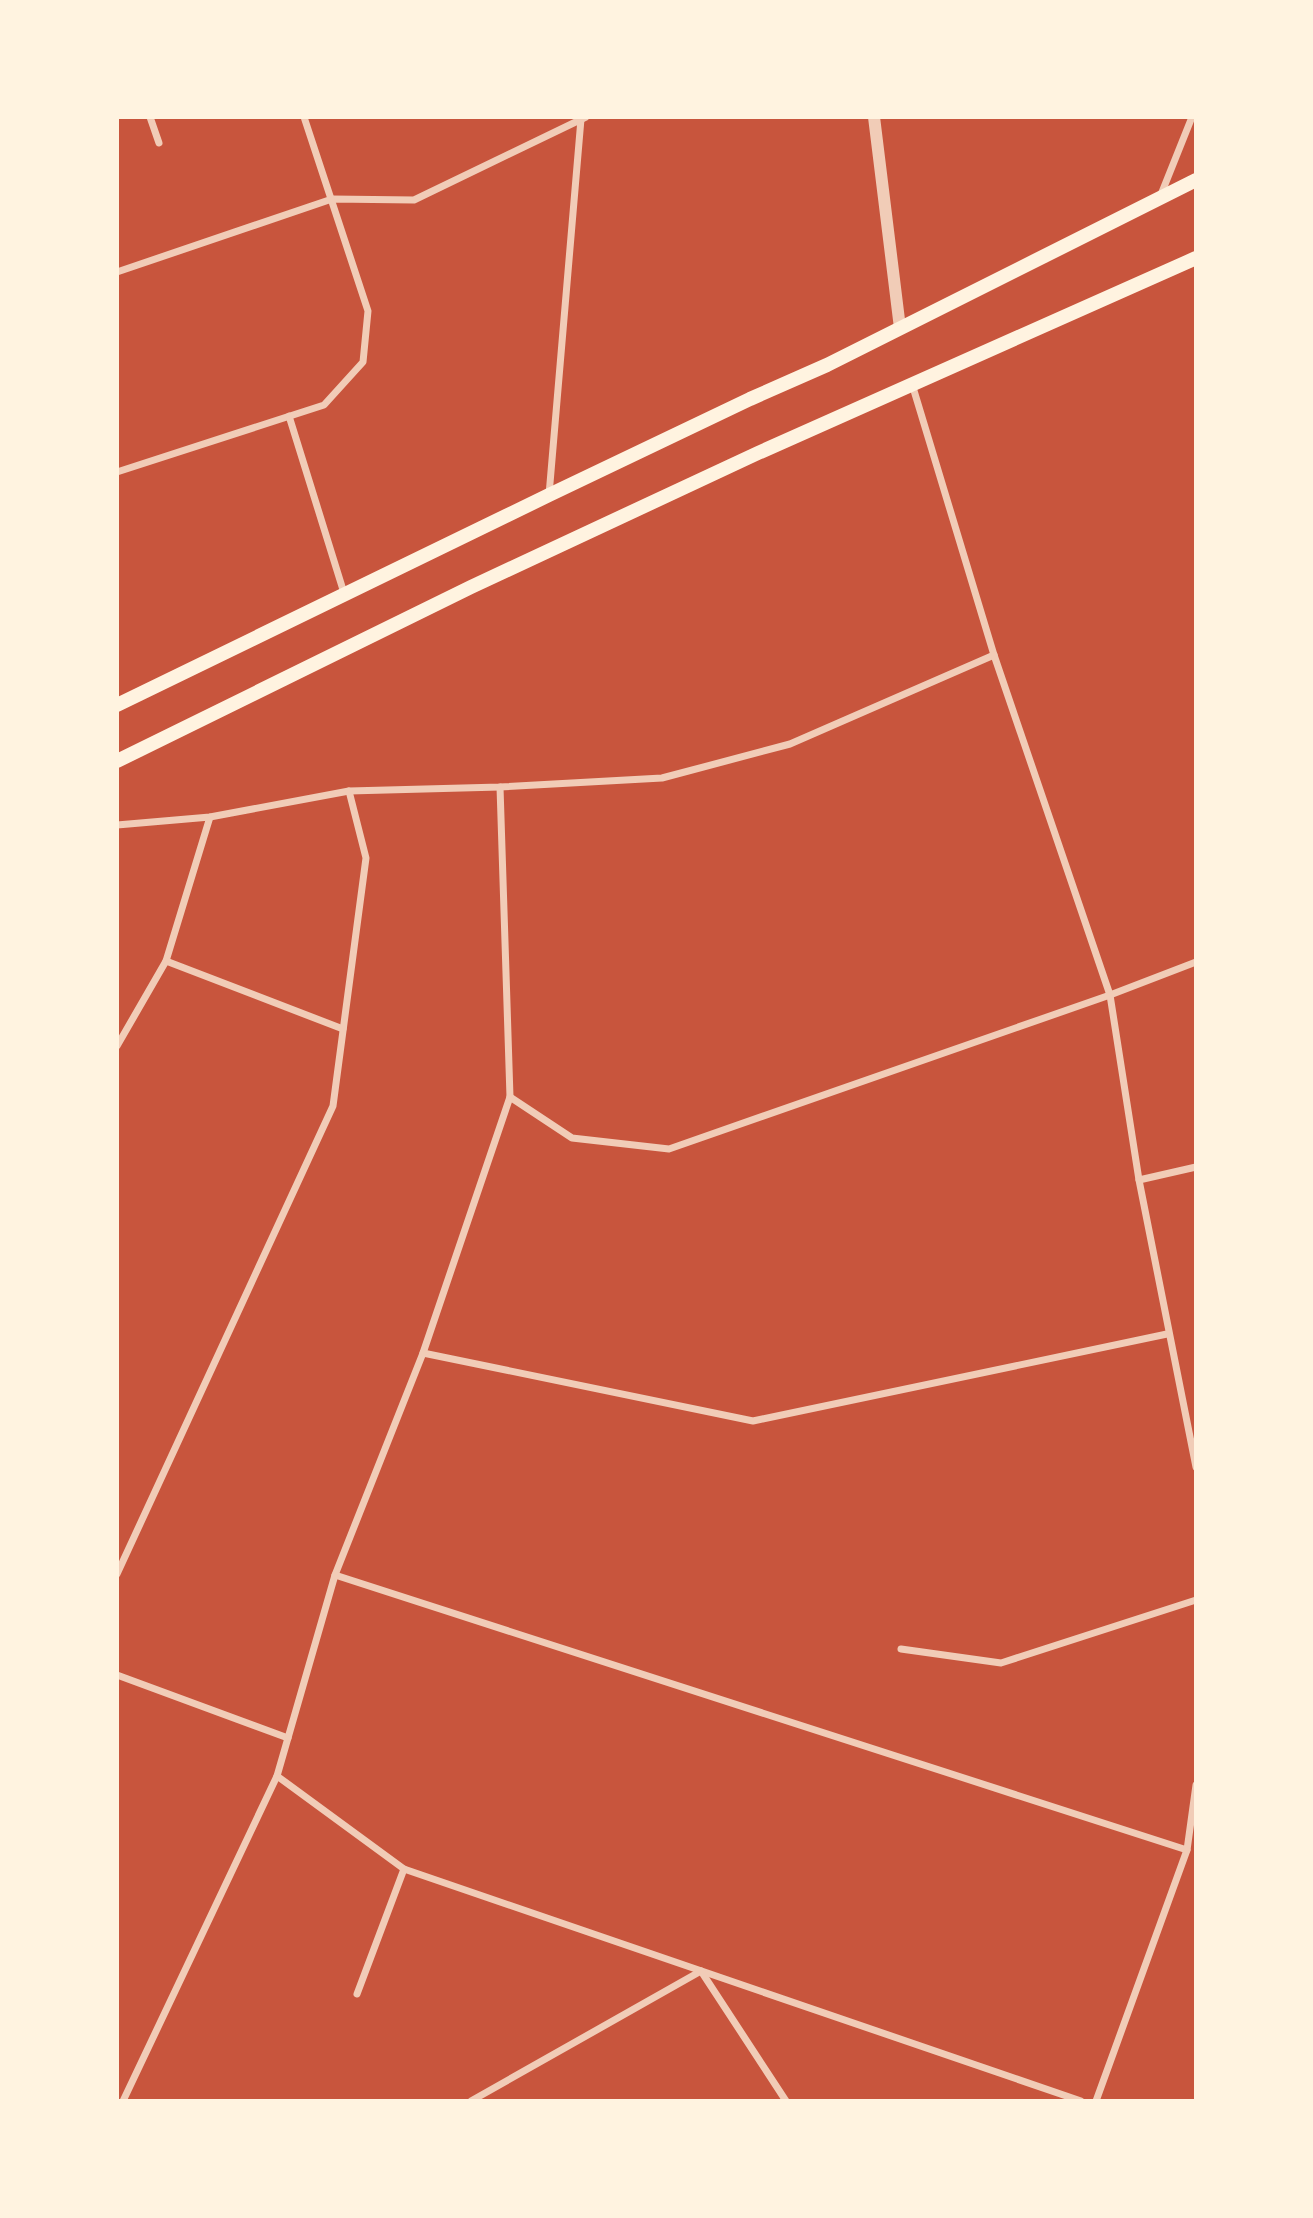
<svg xmlns="http://www.w3.org/2000/svg" width="1313" height="2218" font-family="Poppins,sans-serif">
<rect width="100%" height="100%" fill="#c8553d"/>
<g fill="none" stroke-linecap="round" stroke-linejoin="round">
<!-- minor -->
<g stroke="#f1ccb7" stroke-width="7">
<path d="M150,117L159,143"/>
<path d="M1160,197L1192,117"/>
<path d="M117,272L332,199L414,200L586,117"/>
<path d="M912,384L994,655L1110,995L1139,1180L1196,1467"/>
<path d="M289,416L344,593"/>
<path d="M117,472L324,405L363,362L368,311L304,117"/>
<path d="M549,495L581,119"/>
<path d="M117,825L210,817L349,791L500,787L662,778L790,744L994,655"/>
<path d="M166,961L343,1029"/>
<path d="M117,1046L166,961L210,817"/>
<path d="M510,1097L572,1138L669,1149L1110,995L1196,962"/>
<path d="M1139,1180L1196,1167"/>
<path d="M423,1353L753,1421L1167,1334"/>
<path d="M117,1574L333,1106L366,858L349,791"/>
<path d="M335,1575L1187,1850"/>
<path d="M901,1649L1001,1663L1196,1600"/>
<path d="M117,1675L288,1738"/>
<path d="M277,1776L404,1869L1081,2101"/>
<path d="M357,1994L404,1869"/>
<path d="M123,2101L277,1776L335,1575L423,1353L510,1097L500,787"/>
<path d="M471,2101L701,1971L786,2101"/>
<path d="M1096,2101L1187,1850L1196,1785"/>
</g>
<!-- tertiary -->
<path stroke="#f1ccb7" stroke-width="12" d="M874,117L900,328"/>
<!-- secondary -->
<g stroke="#fff3e0" stroke-width="14">
<path d="M117,705L549,495L750,399L827,365L1196,180"/>
<path d="M117,761L471,587L758,453L1196,258"/>
</g>
</g>
<!-- border -->
<rect width="1313" height="2218" fill="none" stroke="#fff3e0" stroke-width="238"/>
</svg>
